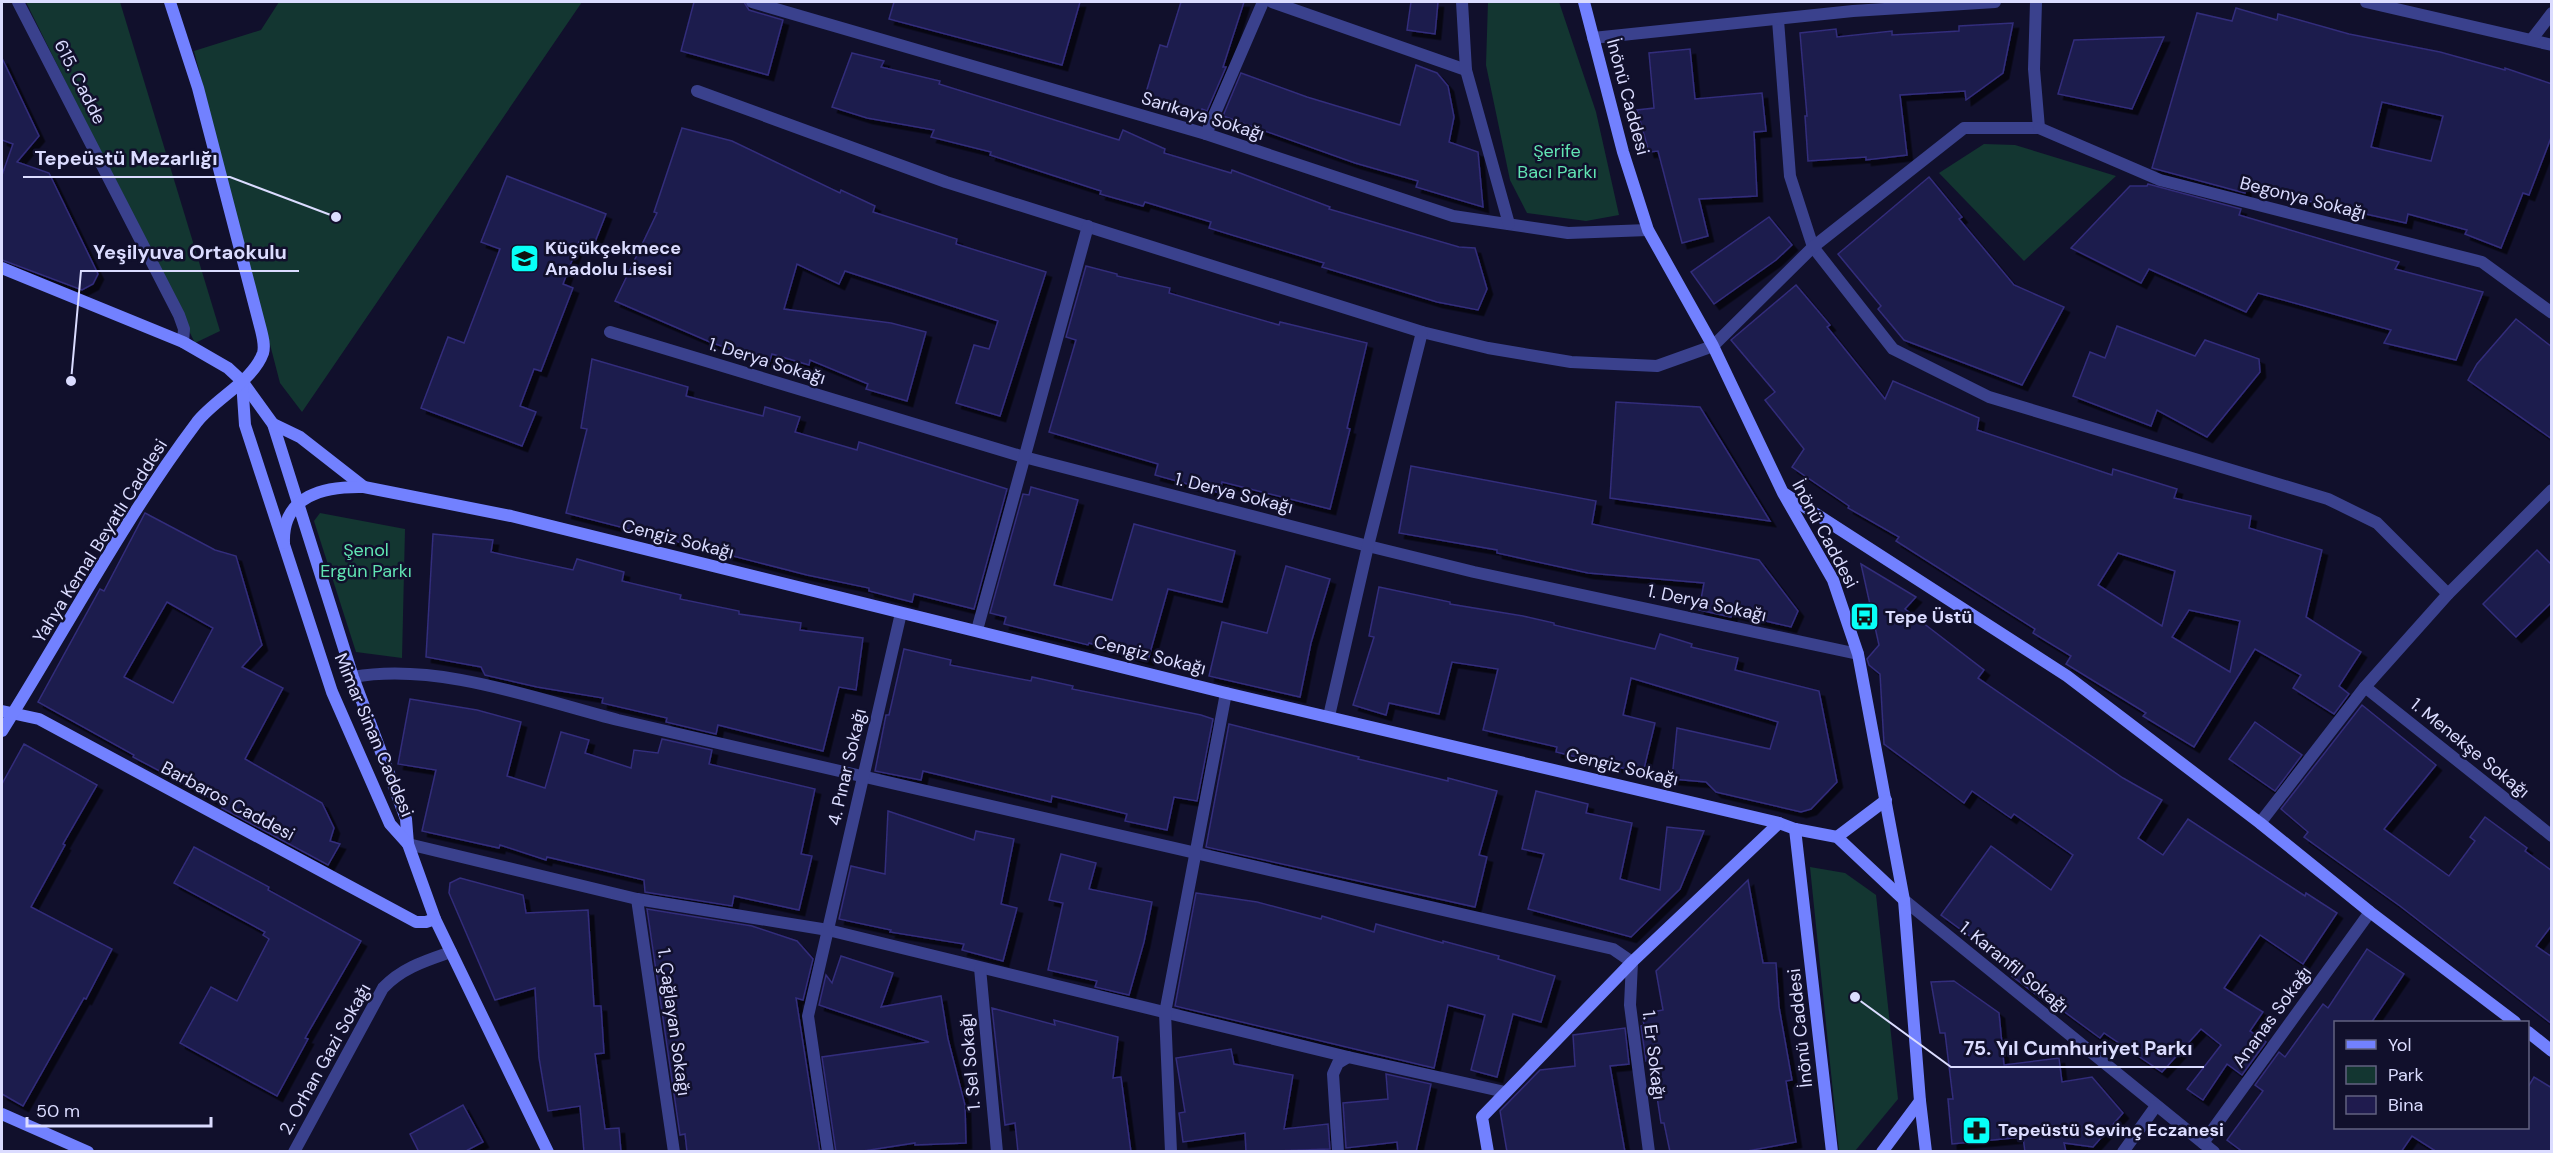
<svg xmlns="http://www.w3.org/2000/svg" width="2553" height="1153" font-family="'DM Sans',sans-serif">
<defs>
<filter id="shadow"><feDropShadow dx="5.5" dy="5.5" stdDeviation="0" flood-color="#0009"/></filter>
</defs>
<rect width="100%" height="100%" fill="#11102c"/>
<!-- green -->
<g fill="#133631">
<path d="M26,2H120L220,331L195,343Z"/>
<path d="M279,2H582L302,412L280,383L194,51L261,30Z"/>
<path d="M1488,2H1559L1596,112L1619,215L1586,221L1527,213L1510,180L1486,65Z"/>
<path d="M1984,144L2015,145L2116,176L2024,261L1939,173Z"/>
<path d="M320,513L405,529L402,658L356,652L314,521Z"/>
<path d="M1810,867L1845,873L1876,895L1898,1099L1855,1151H1839Z"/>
</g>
<!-- building -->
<g fill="#1f1b4e" stroke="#322d7b" stroke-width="1.5" fill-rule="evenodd" filter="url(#shadow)">
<path d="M694,2H744L749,10L783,20L768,75L681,51Z"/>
<path d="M894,2H1080L1062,65L889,19Z"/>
<path d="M1181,2H1244L1223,67H1226L1207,111L1202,109L1201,113L1145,96L1160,45L1167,47Z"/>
<path d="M1411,2H1438L1435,34L1407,30Z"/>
<path d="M2236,8L2277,20L2278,14L2349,34L2440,52L2505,70V68L2552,84V135L2529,195L2523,193L2501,248L2465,234L2467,230L2408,214L2406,223L2246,187L2245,193L2152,168L2197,13L2232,21ZM2382,102L2443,116L2431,161L2371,147Z"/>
<path d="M2013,23L2003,73L1966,100L1965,91L1900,95L1907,155L1866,160V157L1808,161L1805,116H1807L1800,33L1836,29L1837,37L1892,31V35L1959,31V26Z"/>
<path d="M2164,37L2132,109L2058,94L2074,40Z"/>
<path d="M1690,49L1695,99L1762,93L1766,131L1754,132L1757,196L1699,199L1708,236L1682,243L1658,151L1649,152L1637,110L1654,108L1649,53Z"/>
<path d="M852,53L884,61L881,67L940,81L939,84L1119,140L1123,130L1165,149L1164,153L1231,173L1232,170L1330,207L1329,209L1459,247L1475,248L1487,289L1478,310L1437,302L1322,267L1324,263L1209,228L1211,222L1145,202L1143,206L1100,194L1101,191L990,155L991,152L931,137L934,130L867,118L832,107Z"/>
<path d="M2,58L39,136L17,162L49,173L98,274L93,284L82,290L2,260V175L13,144L2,140Z"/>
<path d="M1416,65L1437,73L1448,86L1454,117L1449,142L1478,152L1483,207L1416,187L1418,181L1355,163L1223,116L1241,73L1307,97L1400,125Z"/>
<path d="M682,128L732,141L840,193L841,190L875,206L873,212L957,239L956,244L1046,272L1000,416L956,403L974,345L989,349L998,321L845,271L839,284L797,264L784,309L891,323L926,332L907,401L866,389L868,384L810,360L809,365L772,354L769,363L710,342L615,301L657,213L654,212Z"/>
<path d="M507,176L606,214L593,247L579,242L563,284L573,288L541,371L534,369L520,406L536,412L522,446L421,408L448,337L464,343L500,249L481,242Z"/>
<path d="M1929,177L1962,217L1959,219L2014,285L2064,307L2022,385L1904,340L1878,309L1881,306L1838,254Z"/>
<path d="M2148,184L2241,209L2239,215L2399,262L2395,269L2483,292L2456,360L2384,343L2391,330L2258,293L2246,312L2149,269L2141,283L2071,248L2130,186H2147Z"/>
<path d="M1769,217L1792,245L1776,260L1714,304L1691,272Z"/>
<path d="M1086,266L1117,274V276L1170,288L1169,293L1279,325L1280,322L1367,343L1347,428L1350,429L1330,509L1222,482L1220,493L1155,475L1158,464L1049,432L1076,340L1066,337Z"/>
<path d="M1796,285L1830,325L1827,327L1885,399L1893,381L1979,418L1977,430L2112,475L2113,469L2177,489L2174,498L2251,516L2249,528L2322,550L2306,617L2361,652L2339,686L2349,694L2334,714L2293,688L2301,675L2255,649L2194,747L2143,716L2146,713L2066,664L2071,656L2033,633L2035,629L1896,541L1899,537L1848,508L1849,506L1792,467L1804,449L1765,400L1775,392L1731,340ZM2118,553L2175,571L2162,626L2098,585ZM2189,610L2240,621L2230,672L2172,637Z"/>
<path d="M2516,319L2552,347V439L2468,380L2477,364Z"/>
<path d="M2117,326L2195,356L2205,340L2259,359L2260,372L2207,437L2157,410L2151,426L2073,396L2090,352L2105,358Z"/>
<path d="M592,359L688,387L686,396L763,416L765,407L800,417L795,432L857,450L859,442L1007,489L974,609L914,594L912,602L869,591V588L807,575L566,513L587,429L581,428Z"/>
<path d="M1616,402L1700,407L1770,521L1610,498Z"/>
<path d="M1411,466L1596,501L1592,524L1759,560L1798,611L1791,627L1732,613L1731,617L1699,610L1704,583L1588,573L1497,553V550L1399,533Z"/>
<path d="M1031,487L1078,500L1054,585L1112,600L1134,524L1235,551L1222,602L1168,589L1148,660L1089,643L1088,645L1004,624L1006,617L990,613L1023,494L1029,495Z"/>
<path d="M145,513L215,550L236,556L262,645L242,667L283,688L245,759L322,803L334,828L330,841L340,844L328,865L222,808L224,805L133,757L134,755L38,702L100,589L104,591ZM167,602L213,628L173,703L124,677Z"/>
<path d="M433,534L493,540L491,552L573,570L577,559L624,572L622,581L681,595L680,599L739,611V614L801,623L800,630L863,638L856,690L839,687L823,751L718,725L716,734L666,722L667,718L602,703L603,698L537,687L485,675L481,667L426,657Z"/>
<path d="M2537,550L2552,565V602L2516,637L2483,604Z"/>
<path d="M1861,564L1916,597L1905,609L1984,670L1978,678L2123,778L2162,800L2138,838L2163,855L2188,819L2305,896L2306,893L2337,913L2303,964L2260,935L2224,988L2263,1012L2250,1031L2266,1042L2242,1075L2227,1064L2203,1100L2187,1089L2221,1045L2201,1029L2162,1072L2104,1033L2100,1038L2051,1002L2052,1007L2012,976L2016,970L1941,915L1991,846L2051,890L2073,855L2014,814L2011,818L1972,791L1964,803L1884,744L1880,674L1869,665L1867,659L1879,645Z"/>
<path d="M1286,566L1330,579L1311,643L1300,697L1209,676L1222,622L1267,633Z"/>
<path d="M1379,587L1450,602V604L1523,616L1554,623V625L1655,649L1660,634L1692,644L1691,647L1738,658L1735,670L1819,691L1837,782L1811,809L1801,812L1716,792L1706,782L1672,779L1677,728L1770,749L1778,722L1631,678L1623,715L1655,723L1643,773L1556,752L1557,747L1483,730L1498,669L1452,662L1439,714L1389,703L1386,715L1353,705L1374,637L1369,636Z"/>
<path d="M904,649L951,660L950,665L1031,681L1032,677L1073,686L1072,689L1201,715L1213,719L1197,801L1174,797L1167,830L1125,821L1127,814L1052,796L1051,802L923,771L921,780L875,771L886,715H889Z"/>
<path d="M410,699L477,710L521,722L507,776L545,788L561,732L589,740L585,753L631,768L634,750L658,753L662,739L712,750L709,764L815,789L801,854L812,856L799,910L734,896L732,906L645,892L644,880L547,857L546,860L500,845L499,848L422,831L436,770L398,764Z"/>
<path d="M2362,705L2436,765L2384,829L2449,876L2475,841L2470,837L2485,817L2527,848L2525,851L2552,871V925L2536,946L2552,957V1024L2400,906L2304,837L2308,832L2281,809Z"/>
<path d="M2255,722L2302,755L2275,791L2229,759Z"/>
<path d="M1229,724L1359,757L1358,759L1448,781V778L1497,791L1479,855L1487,857L1475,907L1206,847Z"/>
<path d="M24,744L97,785L63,844L65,845L31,907L112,949L86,999L84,998L23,1106L2,1094V784Z"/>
<path d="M1536,791L1588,804L1586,813L1632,823L1620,879L1660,890L1667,827L1704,831L1680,889L1631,937L1528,909L1544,854L1522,849Z"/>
<path d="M888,811L974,840L976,831L1014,839L1001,904L1017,908L1003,961L962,950L964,944L890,932L891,930L839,919L851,866L885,874Z"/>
<path d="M194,847L269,887L268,890L361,941L305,1038L308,1039L277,1096L180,1043L211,987L237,1001L269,939L263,935L265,932L174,883Z"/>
<path d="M1061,854L1096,863L1089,889L1152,902L1144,942L1129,995L1095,987L1097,981L1048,970L1063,903L1049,900Z"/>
<path d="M460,878L523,895L526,913L588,910L594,1006H601L604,1053L595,1054L605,1129L619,1128L621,1152H584L580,1106L548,1111L539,1058L535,988L495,1000L449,893L450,883Z"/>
<path d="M1748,880L1763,963H1776L1779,1007L1792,1080L1786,1081L1796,1142L1742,1152H1670L1664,1123H1661L1652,1064L1650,1061H1646L1641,1026L1644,1025L1642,1014L1663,1010L1656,971Z"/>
<path d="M1196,893L1257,902L1321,919L1322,916L1374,932L1376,924L1443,943V941L1499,956L1498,959L1555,976L1541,1022L1513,1014L1497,1077L1471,1070L1485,1015L1448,1005L1434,1068L1175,1006Z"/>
<path d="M647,909L752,926L797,941L813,959L803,1000L796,998L820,1152H687L685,1134L680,1135Z"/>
<path d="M2367,949L2404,974L2371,1023H2336V1128H2528V1087L2534,1077L2552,1088V1152H2437L2412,1136L2401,1152H2243L2227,1140L2263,1091L2255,1085L2279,1052L2285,1057L2323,1004L2328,1008Z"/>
<path d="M841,956L893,973L881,1007L941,996L948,1039L965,1105L966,1143L915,1145V1143L857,1152H836L822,1057L929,1042L819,1005L826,975L832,983Z"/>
<path d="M1954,981L1999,1013L2004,1065L2059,1058L2062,1082L2092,1077L2123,1113L2093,1147L2064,1143L2066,1152H2025L2023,1137L1952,1144L1948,1099H1953L1945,1033H1940L1931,982Z"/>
<path d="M992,1008L1055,1025L1054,1020L1118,1037L1113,1078L1121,1077L1131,1152H1018L1015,1123L1005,1125Z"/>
<path d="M1625,1028L1629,1064L1610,1066L1625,1152H1507L1500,1111L1540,1070L1575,1066L1573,1035Z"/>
<path d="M1231,1049L1234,1064L1293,1075L1284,1129L1328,1124L1330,1149L1246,1152L1245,1133L1183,1142L1179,1113L1185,1112L1176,1058Z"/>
<path d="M1386,1074L1431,1084L1416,1152H1398L1397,1142L1346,1148L1343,1103L1388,1099Z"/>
<path d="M463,1105L483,1142L464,1152H419L410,1134Z"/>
</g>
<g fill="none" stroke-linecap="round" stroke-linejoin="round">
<!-- street -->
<g stroke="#3a418d" stroke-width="12">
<path d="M18,2L179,315L184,329L183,342"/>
<path d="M752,2L1206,134L1453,216L1568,233L1648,230"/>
<path d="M1272,2L1466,70"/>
<path d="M1462,2L1466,70L1509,224"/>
<path d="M2366,2L2552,45"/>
<path d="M1778,20L1790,176L1813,247L1893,349L1989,397L2328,499L2377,523L2448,594"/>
<path d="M1593,38L1853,11L1995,2"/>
<path d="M2532,39L2552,13"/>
<path d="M697,91L946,182L1422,332L1488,348L1571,362L1657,366L1713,346L1813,247L1964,128H2039L2034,69L2036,2"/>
<path d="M2039,128L2160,180L2482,262L2552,313"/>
<path d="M1206,134L1263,2"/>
<path d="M610,332L1024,457L1368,546L1474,572L1858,654"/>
<path d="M977,630L1088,226"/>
<path d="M353,677C438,662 536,699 618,720L1613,949L1632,962L1630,1005L1649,1152"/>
<path d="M2365,687L2552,836"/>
<path d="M1329,716L1368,546L1422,332"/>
<path d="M2260,823L2365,687L2448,594L2552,490"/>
<path d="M408,844L637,899L828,930L1348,1057L1505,1092"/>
<path d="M637,899L674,1152"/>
<path d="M1904,900L2214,1152"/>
<path d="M980,968L997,1152"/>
<path d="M2203,1143L2370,912"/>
<path d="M294,1152L383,988C402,968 425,961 451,952"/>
<path d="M828,1152L808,1016L901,613"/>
<path d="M1171,1152L1165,1013L1226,693"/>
<path d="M1338,1152L1333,1074L1338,1063L1348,1057"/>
<path d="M2123,1152L2156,1106"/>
</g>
<!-- secondary -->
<g stroke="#7281ff" stroke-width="12">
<path d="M1584,2L1623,152L1648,230L1713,346L1783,493L1833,580L1858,654L1904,900L1920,1101L1926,1152"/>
<path d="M2,268L183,342L228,368L242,381L273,424L353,677L406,819L408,844"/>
<path d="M242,381L245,425L332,692L390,824L408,844L435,919L548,1152"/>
<path d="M273,424L300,437L364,487"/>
<path d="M1785,494L2067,676L2260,823L2370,912L2515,1022"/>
<path d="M284,543C282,495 325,486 364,487L511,516L1226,693L1779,823L1795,829L1837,837L1904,900"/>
<path d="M2,711L39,719L416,922H426L435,919"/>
<path d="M2,731C66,629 124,519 197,422C216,398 253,381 263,353C265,346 263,338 261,330L198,88L170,2"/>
<path d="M1795,829L1832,1152"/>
<path d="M1837,837L1886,800"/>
<path d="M2528,1032L2552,1051"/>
<path d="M2,1114L88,1152"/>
<path d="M1488,1152L1482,1117L1632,962L1779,823"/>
<path d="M1882,1152L1920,1101"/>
</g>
</g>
<!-- icons -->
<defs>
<symbol id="school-square" viewBox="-11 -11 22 22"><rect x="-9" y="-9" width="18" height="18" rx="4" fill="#07fff7" stroke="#11102c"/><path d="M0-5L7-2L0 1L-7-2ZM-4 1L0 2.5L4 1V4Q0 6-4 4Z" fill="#111"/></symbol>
<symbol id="bus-square" viewBox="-11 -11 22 22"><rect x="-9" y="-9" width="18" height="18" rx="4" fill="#07fff7" stroke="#11102c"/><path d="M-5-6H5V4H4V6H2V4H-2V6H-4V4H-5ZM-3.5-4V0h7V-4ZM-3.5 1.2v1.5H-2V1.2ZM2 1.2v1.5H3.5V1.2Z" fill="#111"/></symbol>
<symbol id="pharmacy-square" viewBox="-11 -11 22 22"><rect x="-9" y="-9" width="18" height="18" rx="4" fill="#07fff7" stroke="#11102c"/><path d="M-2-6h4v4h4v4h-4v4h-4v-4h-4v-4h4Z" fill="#111"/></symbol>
</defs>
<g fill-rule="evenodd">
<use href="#school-square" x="508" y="242" width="33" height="33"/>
<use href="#bus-square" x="1848" y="600" width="33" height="33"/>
<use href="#pharmacy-square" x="1960" y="1114" width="33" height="33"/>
</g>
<g text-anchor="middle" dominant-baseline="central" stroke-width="5" stroke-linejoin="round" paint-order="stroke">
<!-- street labels -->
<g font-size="18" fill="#dbdcff" stroke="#11102c">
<text transform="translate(80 82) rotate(63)">615. Cadde</text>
<text transform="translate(1628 97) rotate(75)">İnönü Caddesi</text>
<text transform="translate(1203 116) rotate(17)">Sarıkaya Sokağı</text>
<text transform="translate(2303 198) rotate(14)">Begonya Sokağı</text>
<text transform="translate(767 361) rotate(17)">1. Derya Sokağı</text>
<text transform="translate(1234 493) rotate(14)">1. Derya Sokağı</text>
<text transform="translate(1825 534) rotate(62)">İnönü Caddesi</text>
<text transform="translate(678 539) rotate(14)">Cengiz Sokağı</text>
<text transform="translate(100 541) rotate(-58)">Yahya Kemal Beyatlı Caddesi</text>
<text transform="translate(1707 603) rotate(12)">1. Derya Sokağı</text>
<text transform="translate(1150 655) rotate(14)">Cengiz Sokağı</text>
<text transform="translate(374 735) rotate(67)">Mimar Sinan Caddesi</text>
<text transform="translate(2470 748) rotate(39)">1. Menekşe Sokağı</text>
<text transform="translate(847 767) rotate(-77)">4. Pınar Sokağı</text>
<text transform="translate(1622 767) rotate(13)">Cengiz Sokağı</text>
<text transform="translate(228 801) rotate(28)">Barbaros Caddesi</text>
<text transform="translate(2014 967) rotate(39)">1. Karanfil Sokağı</text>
<text transform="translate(2272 1017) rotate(-54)">Ananas Sokağı</text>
<text transform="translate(674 1022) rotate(82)">1. Çağlayan Sokağı</text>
<text transform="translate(1800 1028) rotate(-96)">İnönü Caddesi</text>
<text transform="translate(1654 1055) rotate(83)">1. Er Sokağı</text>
<text transform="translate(325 1059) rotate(-61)">2. Orhan Gazi Sokağı</text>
<text transform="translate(970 1062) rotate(-95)">1. Sel Sokağı</text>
</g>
<!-- park labels -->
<g font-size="18" fill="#61e5b3" stroke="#11102c">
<text x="1557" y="151">Şerife<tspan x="1557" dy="21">Bacı Parkı</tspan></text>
<text x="366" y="550">Şenol<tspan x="366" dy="21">Ergün Parkı</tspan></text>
</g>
<!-- poi labels -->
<g font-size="18" font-weight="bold" fill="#dbdcff" stroke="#11102c" text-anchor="start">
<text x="545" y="248">Küçükçekmece<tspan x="545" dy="21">Anadolu Lisesi</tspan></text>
<text x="1885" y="617">Tepe Üstü</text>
<text x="1998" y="1130">Tepeüstü Sevinç Eczanesi</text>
</g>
</g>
<!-- callouts -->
<path fill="none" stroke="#dbdcff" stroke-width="2" d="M336 217L230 177H23M71 381L81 271H299M1855 997L1951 1067H2204"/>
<g fill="#dbdcff" stroke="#11102c" stroke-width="2">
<circle cx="336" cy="217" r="6"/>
<circle cx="71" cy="381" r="6"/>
<circle cx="1855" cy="997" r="6"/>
</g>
<g font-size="20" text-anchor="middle" font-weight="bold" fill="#dbdcff" stroke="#11102c" stroke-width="5" stroke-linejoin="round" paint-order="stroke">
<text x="126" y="165">Tepeüstü Mezarlığı</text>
<text x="190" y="259">Yeşilyuva Ortaokulu</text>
<text x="2078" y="1055">75. Yıl Cumhuriyet Parkı</text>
</g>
<!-- border -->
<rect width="2553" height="1153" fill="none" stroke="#dbdcff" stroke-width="6"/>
<!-- legend -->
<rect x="2334" y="1021" width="195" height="108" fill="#11102c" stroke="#626280" stroke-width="1.5"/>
<rect x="2346" y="1040" width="30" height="9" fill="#7281ff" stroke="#626280" stroke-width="1.5"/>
<text x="2388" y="1051" font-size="18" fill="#dbdcff">Yol</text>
<rect x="2346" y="1066" width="30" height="18" fill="#133631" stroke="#626280" stroke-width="1.5"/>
<text x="2388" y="1081" font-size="18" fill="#dbdcff">Park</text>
<rect x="2346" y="1096" width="30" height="18" fill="#1f1b4e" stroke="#626280" stroke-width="1.5"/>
<text x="2388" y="1111" font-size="18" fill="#dbdcff">Bina</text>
<!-- scale -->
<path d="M27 1117v9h184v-9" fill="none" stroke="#dbdcff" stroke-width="3"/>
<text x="36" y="1117" font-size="18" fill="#dbdcff" stroke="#11102c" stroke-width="4.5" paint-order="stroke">50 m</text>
</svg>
